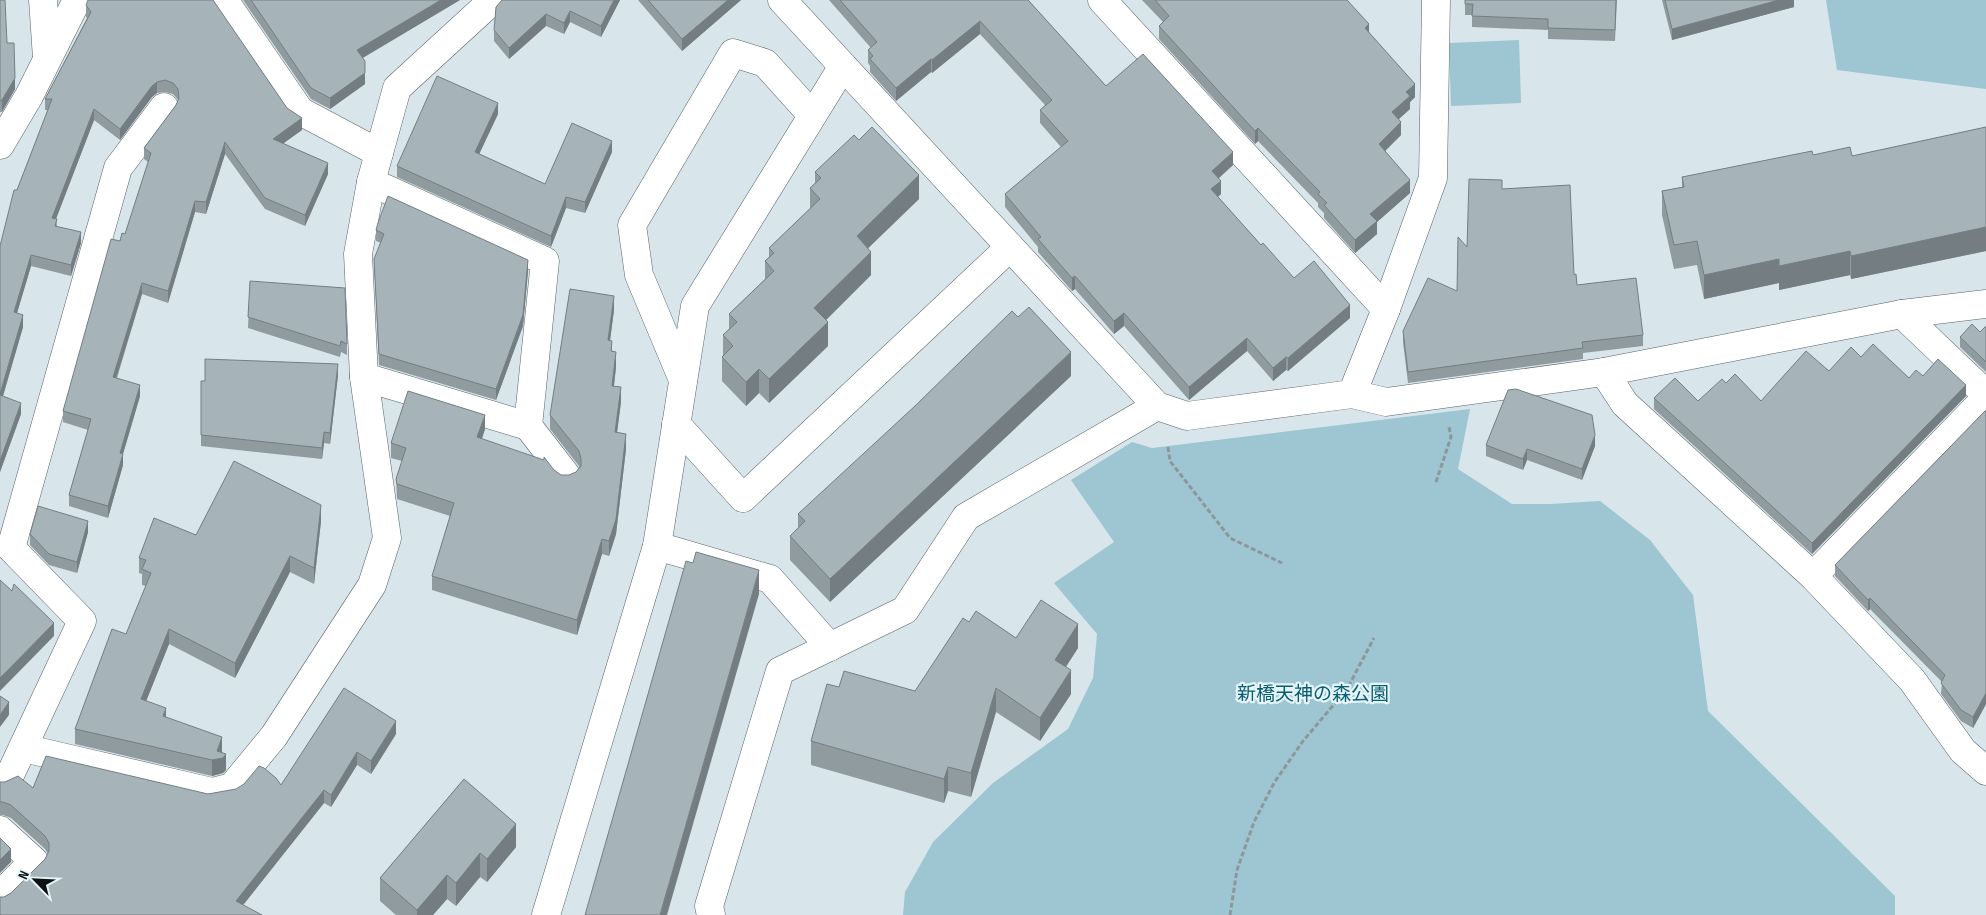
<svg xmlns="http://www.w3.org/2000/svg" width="1986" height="915" font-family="'Sofia Sans Condensed','Noto Sans JP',sans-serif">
<rect width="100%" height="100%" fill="#d8e6eb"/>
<!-- green -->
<g fill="#9dc5d2">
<path d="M1826,0H1986V89L1837,70Z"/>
<path d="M1519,40L1521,103L1451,106L1449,43Z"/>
<path d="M1470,409L1458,469L1512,504H1550L1600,501L1650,540L1693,595L1708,711L1895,896V915H903L905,892L933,842L993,783L1068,729L1093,678L1097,634L1054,583L1114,542L1071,480L1132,442L1152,448Z"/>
</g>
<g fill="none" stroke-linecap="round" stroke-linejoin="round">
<defs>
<g id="minor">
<path d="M43,0L47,58"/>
<path d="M224,0L300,111L379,153"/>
<path d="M782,0L1157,406L1187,416L1352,394L1386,402L1604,372L1902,314L1986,304"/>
<path d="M1102,0L1386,309"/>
<path d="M0,145L29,96L77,0"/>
<path d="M1902,314L1986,394"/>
<path d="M1604,372L1625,404L1813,576L1912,680L1963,751L1986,771"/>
<path d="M364,377L528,426L545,261L371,182"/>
<path d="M683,380L639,275L632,225L733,53L765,63L812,115"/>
<path d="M1352,394L1386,309L1433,178L1436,0"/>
<path d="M676,424L743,498L1010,247"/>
<path d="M528,426L566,475"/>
<path d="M657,546L770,579L830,647"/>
<path d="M1813,576L1986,398"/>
<path d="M23,748L212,792L232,787L274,736L372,585L387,538L364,377L358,254L371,182L397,88L493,0"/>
<path d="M0,780L9,777L82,621L11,548L118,168L164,107"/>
<path d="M0,830L34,861L0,895"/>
<path d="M546,915L657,546L695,306L843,66"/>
<path d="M711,915L709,906L780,671L905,610L966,517L1157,406"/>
</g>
</defs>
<!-- minor casing -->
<use href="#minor" stroke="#566367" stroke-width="29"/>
<!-- path -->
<g stroke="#8d979b" stroke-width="3" stroke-dasharray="5 2.5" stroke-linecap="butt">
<path d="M1168,447L1170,461L1230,538L1282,563"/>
<path d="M1436,482L1451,437L1449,427"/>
<path d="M1230,915L1237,870L1254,822L1274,783L1303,741L1347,689L1374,638"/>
</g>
<!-- minor -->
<use href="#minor" stroke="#fff" stroke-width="28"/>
</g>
<!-- wall -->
<g fill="#8f9b9f">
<path d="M0,0L7,43L15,89L2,112H0Z"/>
<path d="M243,0H460L363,58L365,84L330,109L311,99Z"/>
<path d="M502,0H620L601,37L570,22L564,34L546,26L509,59L494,41V30Z"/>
<path d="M638,0H741L682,51Z"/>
<path d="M829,0H1028L1106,86L1233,165L1219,178L1221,194L1218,197L1261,245L1294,278L1350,318L1288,371L1286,370L1273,381L1247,351L1189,400L1124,326L1114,334L1075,289L1072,291L1038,252V247L1005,207V194L1061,147L1040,123V110L1045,105L980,34L932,73L931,72L896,101L870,72V66L868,63V50L871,48Z"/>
<path d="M1142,0H1347L1369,32L1415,97L1410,102V109L1399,119L1401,135L1385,151L1410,193L1377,222V234L1355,253L1324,218V213L1318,207V203L1258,141L1255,144L1159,39V26L1163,22Z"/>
<path d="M1465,0H1617L1615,41L1548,39V30L1472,27V15H1465Z"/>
<path d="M1662,0H1794V7L1672,40Z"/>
<path d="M86,5L302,130L283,143L328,174L305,226L265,209L225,154L206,214L195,212L168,303L142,294L117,378L140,396L123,454V465L108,518L69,506V495L88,430L63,422V411L120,241L125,234L148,162L144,159V148L176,105L178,100L173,94L165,92L157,93L152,97L120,140L94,120L56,219L57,226L81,243L71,276L31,266L17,313L23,327L3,396L21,414L0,472V246L17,190L48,110H45V99L87,18L86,17Z"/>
<path d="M498,114L479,154L545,184L612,152L585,213L566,208L551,247L397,177V166Z"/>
<path d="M1986,127V251L1851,279L1850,275L1779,290V283L1704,299L1697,265L1674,269L1662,215V191L1682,187V177L1813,155L1852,156Z"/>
<path d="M815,172L919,199L868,248L871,275L826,320L828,346L769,403L759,393L746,406L722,381V357L723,355V335L729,329V314L765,279V261L769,257V248L810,209V188L815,183Z"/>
<path d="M1502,189L1574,275L1577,285L1643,335V346L1583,353V359L1408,383L1403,342V331L1457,291L1467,247Z"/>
<path d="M376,230L528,271L523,326L496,400L379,365L374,259L381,243L376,241Z"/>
<path d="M250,281L347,344V355L341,352L340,357L248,328Z"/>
<path d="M614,310L610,341L616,367L614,386L621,402L617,433L626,449L616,534L609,556L602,554L577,635L432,590V576L450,516L397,499L396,479L402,461L391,458V443L485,429L482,439L554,470L561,475H569L576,472L579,467V466L550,429V415Z"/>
<path d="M1986,326V372L1960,347V337L1980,332Z"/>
<path d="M1861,357L1909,378L1923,376L1966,396L1812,554L1654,409V398L1698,401L1726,383L1761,401Z"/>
<path d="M338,375L330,444L324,443L322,459L201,446V381Z"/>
<path d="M1071,376L830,602L790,560V536L798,528V514Z"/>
<path d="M1986,410V704L1973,728L1961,721L1941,694L1942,682L1870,609L1868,611L1835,576V565Z"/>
<path d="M1486,445L1595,446L1582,480L1527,460L1523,470L1486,456Z"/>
<path d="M321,521L314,584L290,572L235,678L169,644L146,701L166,717L222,752L226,770L223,773L212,776L75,744V729L126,634L146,586L142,585V574L139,573V558L196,535Z"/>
<path d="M88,532L77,573L49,565L30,545V534Z"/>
<path d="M969,622L1016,638L1078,648L1066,667L1071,694L1040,741L996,712L971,797L948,791L944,803L811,765V741L839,687L915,691Z"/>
<path d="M396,734L371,774L357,765L331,807L324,803L243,905L4,897L11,893L45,859L48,854L45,849L11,818L3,815H0V782L33,788L208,794L281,785Z"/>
<path d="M464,779L516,847L487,882L480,877L456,906L447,899L433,915H396L380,901V878Z"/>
</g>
<!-- shaded-wall -->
<g fill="#747e82">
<path d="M441,0H460L357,61V50Z"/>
<path d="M614,0H620L601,37V26Z"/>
<path d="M728,0H741L682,51V39Z"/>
<path d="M1779,0H1794V7L1672,40V29Z"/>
<path d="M570,11V22L564,34V23Z"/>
<path d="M546,14V26L509,59V48Z"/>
<path d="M980,21V34L932,73V60Z"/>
<path d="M1369,24V37L1365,28Z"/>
<path d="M931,59V72L896,101V88Z"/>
<path d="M365,73V84L330,109V98Z"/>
<path d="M15,78V89L2,112V100Z"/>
<path d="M157,82V93L152,97L120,140V129L152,86Z"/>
<path d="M1415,84V97L1410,102V109L1392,125V112L1406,92Z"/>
<path d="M498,103V114L475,163V152Z"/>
<path d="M94,109V120L52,229V218Z"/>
<path d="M302,118V130L273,151V139Z"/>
<path d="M1401,122V135L1379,157V144Z"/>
<path d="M1258,128V141L1255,144V131Z"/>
<path d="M612,141V152L585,213V202Z"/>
<path d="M225,142V154L206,214V202Z"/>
<path d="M1233,152V165L1212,184V171Z"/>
<path d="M328,163V174L305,226V215Z"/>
<path d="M919,175V199L857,259V236Z"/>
<path d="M1410,180V193L1377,222V234L1355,253V240L1370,214Z"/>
<path d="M1221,181V194L1211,202V189Z"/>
<path d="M566,197V208L551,247V236Z"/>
<path d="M195,201V212L168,303V291Z"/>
<path d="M1986,227V251L1851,279V256Z"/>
<path d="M81,232V243L71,276V265Z"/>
<path d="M1850,251V275L1779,290V283L1704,299V275L1779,259Z"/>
<path d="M871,252V275L814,332V308Z"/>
<path d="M31,255V266L14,323V312Z"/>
<path d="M528,260V271L523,326L496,400V389Z"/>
<path d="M1075,276V289L1072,291V278Z"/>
<path d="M142,283V294L113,388V377Z"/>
<path d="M614,296V310L608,355V340Z"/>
<path d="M1350,305V318L1288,371V358Z"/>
<path d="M1124,313V326L1114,334V321Z"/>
<path d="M23,315V327L0,406V394Z"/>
<path d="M828,322V346L769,403V379Z"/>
<path d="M1247,338V351L1189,400V387Z"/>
<path d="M616,352V367L612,401V386Z"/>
<path d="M1071,352V376L830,602V579Z"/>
<path d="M1286,357V370L1273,381V368Z"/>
<path d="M338,364V375L330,444V433Z"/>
<path d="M759,369V393L746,406V382Z"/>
<path d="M140,385V396L120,464V453Z"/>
<path d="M1966,385V396L1812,554V543Z"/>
<path d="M621,387V402L615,447V432Z"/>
<path d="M21,403V414L0,472V461Z"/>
<path d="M485,415V429L477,452V437Z"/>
<path d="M324,432V443L322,459V448Z"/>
<path d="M626,434V449L616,534L609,556V541Z"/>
<path d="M1595,435V446L1582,480V469Z"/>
<path d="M1527,449V460L1523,470V459Z"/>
<path d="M123,454V465L108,518V506Z"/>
<path d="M321,505V521L314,584V568Z"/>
<path d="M88,521V532L77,573V562Z"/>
<path d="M602,539V554L577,635V620Z"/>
<path d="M290,556V572L235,678V663Z"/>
<path d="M759,570V594L667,915H660Z"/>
<path d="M1870,598V609L1868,611V600Z"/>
<path d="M54,623V636L0,691V678Z"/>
<path d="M1078,624V648L1055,683V660Z"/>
<path d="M169,629V644L141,714V699Z"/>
<path d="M1071,670V694L1040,741V718Z"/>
<path d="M996,688V712L971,797V773Z"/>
<path d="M1986,693V704L1973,728V717Z"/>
<path d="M9,702V715L0,727V715Z"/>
<path d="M166,708V724L163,716Z"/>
<path d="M396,721V734L371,774V761Z"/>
<path d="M222,737V752L220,759L226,754V770L223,773L212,776V760L217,751Z"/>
<path d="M357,752V765L331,807V795Z"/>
<path d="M948,767V791L944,803V779Z"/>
<path d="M324,790V803L236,914V901Z"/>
<path d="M516,824V847L487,882V859Z"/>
<path d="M11,849V862L0,873V860Z"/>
<path d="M480,853V877L456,906V883Z"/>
<path d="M447,875V899L433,915H417V910Z"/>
</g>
<!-- building -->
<g fill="#a6b4b9" stroke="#747e82">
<path d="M0,0H5L7,43H14L15,78L2,100L0,101Z"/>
<path d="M88,0H213L287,108L302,118L273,139L328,163L305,215L265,198L225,142L206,202L195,201L168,291L142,283L113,377L140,385L120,453L123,454L108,506L69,495L91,419L63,411L111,239L120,241L122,233L125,234L151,153L144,148L176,105L179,98L178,89L173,83L165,80L157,82L152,86L120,129L94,109L52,218L57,219L55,226L81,232L71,265L31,255L14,312L23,315L0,394V246L14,190H17L52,99H45L91,12L86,5Z"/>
<path d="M251,0H441L357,50L365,61V73L330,98L311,88Z"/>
<path d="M502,0H614L601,26L570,11L564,23L546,14L509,48L494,30L496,7Z"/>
<path d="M648,0H728L682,39Z"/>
<path d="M840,0H1028L1106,86L1143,54L1233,152L1212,171L1221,181L1211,189L1261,245L1263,243L1294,278L1314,261L1350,305L1288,358L1286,357L1273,368L1247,338L1189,387L1124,313L1114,321L1075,276L1072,278L1038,239L1041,237L1005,194L1068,141L1040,110L1052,100L980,21L932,60L931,59L896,88L870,59L873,56L868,50L877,42Z"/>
<path d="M1155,0H1347L1369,24L1365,28L1415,84L1406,92L1410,96L1392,112L1401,122L1379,144L1410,180L1370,214L1377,221L1355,240L1324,205L1327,203L1318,194L1320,192L1258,128L1255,131L1159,26L1169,16Z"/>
<path d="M1465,0H1616L1615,30L1548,28V19L1472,16L1473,4H1465Z"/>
<path d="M1665,0H1779L1672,29Z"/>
<path d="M437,76L498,103L475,152L545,184L572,123L612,141L585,202L566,197L551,236L397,166Z"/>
<path d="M872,127L919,175L857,236L871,252L814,308L828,322L769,379L759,369L746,382L722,357L733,346L723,335L737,322L729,314L774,271L765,261L774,253L769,248L820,199L810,188L821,178L815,172L854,135L859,140Z"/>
<path d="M1986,127V227L1851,256L1850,251L1779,266V259L1704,275L1697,241L1674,245L1662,191L1684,187L1682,177L1812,151L1813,155L1850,147L1852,156Z"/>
<path d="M1469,179L1502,180V189L1570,185L1574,275L1576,274L1577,285L1636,278L1643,335L1582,342L1583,348L1408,372L1403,331L1428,278L1457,291L1458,237L1467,247Z"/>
<path d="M388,196L528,260L523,315L496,389L379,354L374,259L384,234L376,230L378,223Z"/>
<path d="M250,281L345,288L347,344L341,341L340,346L248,317Z"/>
<path d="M570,289L614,296L608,340L612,341L611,351L616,352L612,386L621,387L615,432L626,434L616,519L609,541L602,539L577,620L432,576L454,503L397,484L396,479L406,448L391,443L408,391L485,415L477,437L544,460V457L554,470L561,475H569L576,472L581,466V459L579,451L550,415Z"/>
<path d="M1029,307L1071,352L830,579L790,536L805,521L798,514L915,406L1012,311L1018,317Z"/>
<path d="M1972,324L1980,332L1986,326V362L1960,337Z"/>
<path d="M1873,344L1909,378L1916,370L1923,376L1938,359L1966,385L1812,543L1654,398L1675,378L1698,401L1722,379L1726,383L1735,374L1761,401L1806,351L1829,371L1851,347L1861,357Z"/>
<path d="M205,359L338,364L330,433L324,432L322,448L201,435V381H205Z"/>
<path d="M1516,389L1592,415L1595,435L1582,469L1527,449L1523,459L1486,445L1508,390Z"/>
<path d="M0,395L21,403L0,461Z"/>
<path d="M1986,410V693L1973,717L1961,710L1941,683L1945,675L1870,598L1868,600L1835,565Z"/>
<path d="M234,461L321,505L314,568L290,556L235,663L169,629L141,699L166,708L163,716L222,737L217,751L226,754L223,758L212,760L75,729L112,629L126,634L151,573L142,569L146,560L139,558L154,518L196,535Z"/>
<path d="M38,506L88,521L77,562L49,554L30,534Z"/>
<path d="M696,552L759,570L660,915H585L686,561L693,563Z"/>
<path d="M0,580L12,591L14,584L54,623L0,678Z"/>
<path d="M1041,600L1078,624L1055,660L1071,670L1040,718L996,688L971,773L948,767L944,779L811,741L827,684L839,687L844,671L915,691L963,618L969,622L976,611L1016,638Z"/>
<path d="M344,688L396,721L371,761L357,752L331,795L324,790L236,901L262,915H0V897H4L11,893L45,859L49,851V843L45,836L11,805L3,802H0V782H5L18,776L33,788L46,756L208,794L236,789L244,784L259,766L264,768L276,778L281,785Z"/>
<path d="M0,696L9,702L0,715Z"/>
<path d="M464,779L516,824L487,859L480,853L456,883L447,875L417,910L380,878Z"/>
<path d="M0,838L11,849L0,860Z"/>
</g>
<g text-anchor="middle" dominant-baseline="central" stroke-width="4.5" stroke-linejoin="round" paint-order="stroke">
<!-- park labels -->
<g font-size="19" fill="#0b5e72" stroke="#e5f4f9">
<text x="1313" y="694">新橋天神の森公園</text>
</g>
</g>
<!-- north arrow -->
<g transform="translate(35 880) rotate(294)" stroke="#e5f4f9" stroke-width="4" paint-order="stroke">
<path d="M0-4L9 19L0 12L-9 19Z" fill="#0c1112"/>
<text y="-8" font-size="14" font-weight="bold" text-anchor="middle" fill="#0c1112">N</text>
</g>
</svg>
